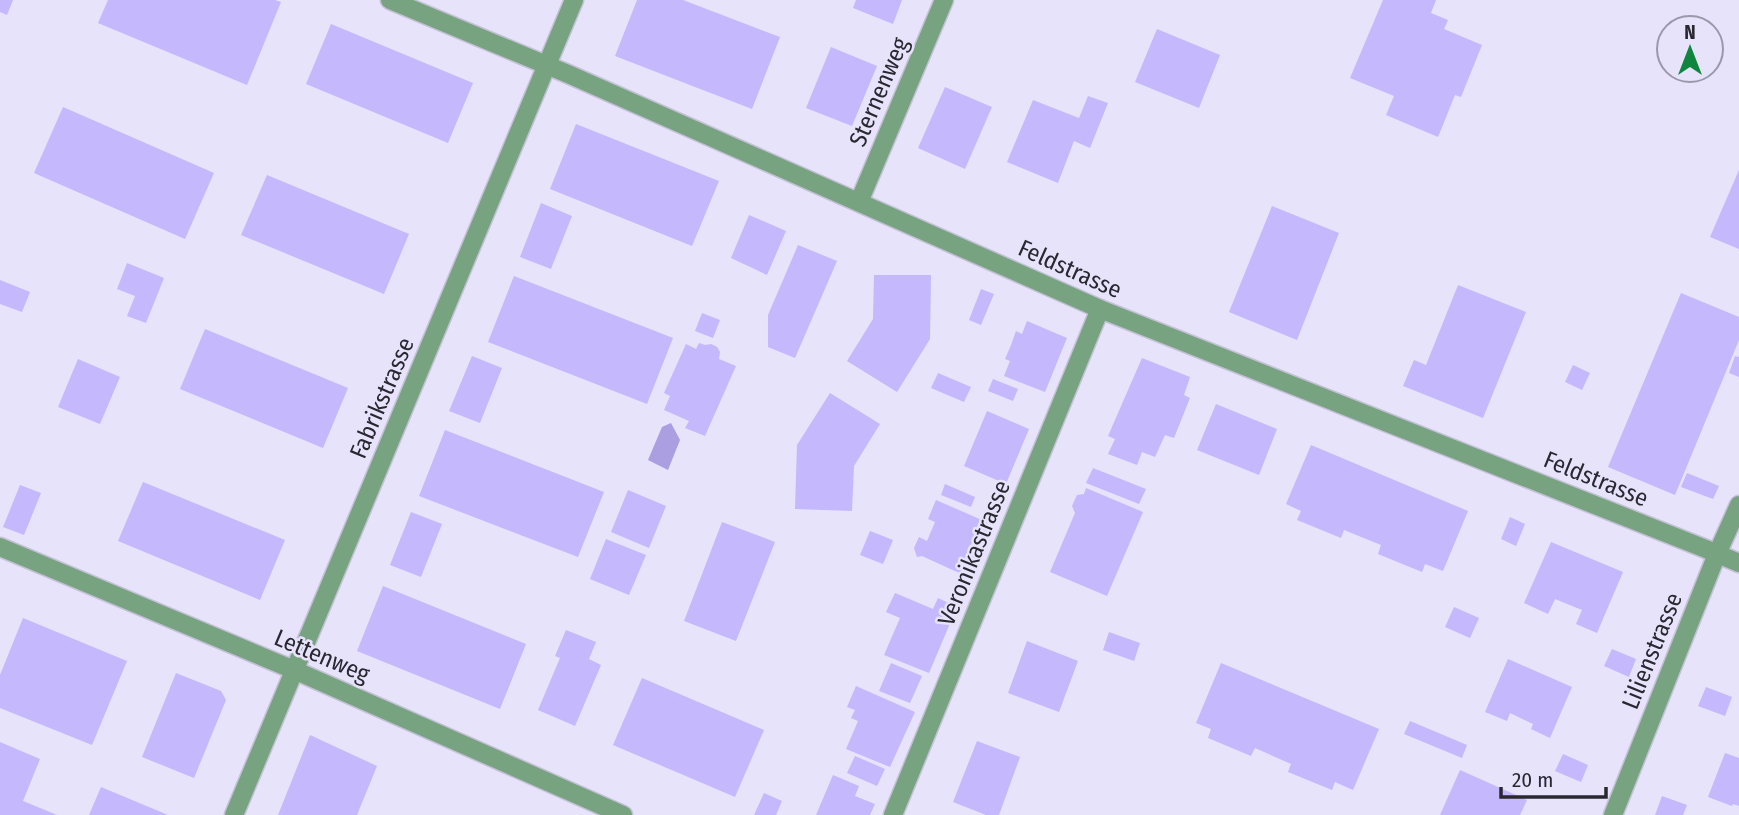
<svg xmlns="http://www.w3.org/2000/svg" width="1739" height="815" font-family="'Fira Sans Condensed',sans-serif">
<rect width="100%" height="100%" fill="#e6e3fb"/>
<!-- water -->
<path fill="#ab9ee1" d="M671,423L680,440L668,470L648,460L662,427Z"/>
<!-- building -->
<g fill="#c5b8fd">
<path d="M0,0H13L7,15L0,12Z"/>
<path d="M108,0H275L281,2L247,85L98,23Z"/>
<path d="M637,0H683L780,37L752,109L615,56Z"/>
<path d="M856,0H902L893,24L853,8Z"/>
<path d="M1383,0H1436L1431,13L1448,20L1444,29L1482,45L1461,97L1455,95L1438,137L1386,115L1394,96L1350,78Z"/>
<path d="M331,24L473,83L448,143L306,84Z"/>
<path d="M1157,29L1220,55L1199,108L1135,82Z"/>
<path d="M831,47L877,66L852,126L806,108Z"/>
<path d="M945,87L992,107L965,169L918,148Z"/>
<path d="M1088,96L1108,103L1090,148L1074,141L1058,183L1007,162L1033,100L1079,118Z"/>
<path d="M63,107L214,173L185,239L34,173Z"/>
<path d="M576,124L719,181L692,246L550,189Z"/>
<path d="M1739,170V249L1710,237Z"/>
<path d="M267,175L409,234L384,294L241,235Z"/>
<path d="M541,203L572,216L551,269L520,257Z"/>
<path d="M1272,206L1339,233L1297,340L1229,312Z"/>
<path d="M749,215L786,231L767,275L731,258Z"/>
<path d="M798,245L837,261L795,358L768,347V315Z"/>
<path d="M127,263L164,278L146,323L127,316L135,296L117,289Z"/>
<path d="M874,275H931L930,339L897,392L847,361L873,319Z"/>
<path d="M514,276L673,338L647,404L488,342Z"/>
<path d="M0,280L30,292L22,312L0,304Z"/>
<path d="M1458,285L1526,312L1483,418L1403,386L1414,360L1426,365Z"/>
<path d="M981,289L994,294L981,325L969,320Z"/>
<path d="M1681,293L1739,317V340L1675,495L1608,467Z"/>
<path d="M702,313L720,320L713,338L695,331Z"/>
<path d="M1027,321L1067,338L1045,392L1004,376L1010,361L1005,359L1011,345L1016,331L1022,334Z"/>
<path d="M205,329L348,388L323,448L180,389Z"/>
<path d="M699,343L705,345L711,344L717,347L720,352L719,359L736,366L705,436L685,428L689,421L664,410L670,396L664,393L686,344L696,349Z"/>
<path d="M472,356L502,368L480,423L449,411Z"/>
<path d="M1735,356L1739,357V377L1729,373Z"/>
<path d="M1142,358L1190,377L1184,395L1190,398L1174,438L1165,435L1155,457L1142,452L1137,465L1108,454L1115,439L1108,436Z"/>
<path d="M78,359L120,377L100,424L58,407Z"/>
<path d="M1573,365L1590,373L1582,390L1565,382Z"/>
<path d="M938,373L971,387L964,402L931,388Z"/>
<path d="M993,379L1018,389L1013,401L988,391Z"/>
<path d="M830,393L880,424L854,466L852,511L795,509L797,445Z"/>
<path d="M1216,404L1277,429L1259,475L1197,450Z"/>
<path d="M987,411L1029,429L1006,484L964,466Z"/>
<path d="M445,430L604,492L578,557L419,496Z"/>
<path d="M1311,445L1468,511L1443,571L1425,564L1422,572L1378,554L1381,545L1344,530L1341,538L1297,520L1301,511L1286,504Z"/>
<path d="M1093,468L1146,489L1139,504L1086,483Z"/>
<path d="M1687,473L1719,486L1713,499L1681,487Z"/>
<path d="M143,482L285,540L260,600L118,541Z"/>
<path d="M945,484L975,497L971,507L941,495Z"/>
<path d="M20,485L41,493L24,535L3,527Z"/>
<path d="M1086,488L1143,512L1107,596L1050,572L1075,513L1072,506L1077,495L1084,494Z"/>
<path d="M628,490L666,506L649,548L611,532Z"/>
<path d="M936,500L991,524L968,577L922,556L917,557L914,548L919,537L927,541L935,522L928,519Z"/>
<path d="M411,512L442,524L421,577L390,565Z"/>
<path d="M1510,517L1525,524L1516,546L1501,539Z"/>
<path d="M722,522L775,542L736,641L684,621Z"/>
<path d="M870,531L893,540L883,564L860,555Z"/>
<path d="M606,539L646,555L629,595L590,579Z"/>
<path d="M1551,542L1623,572L1597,633L1576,624L1582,610L1555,599L1548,614L1524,603Z"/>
<path d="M383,586L526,644L500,709L357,651Z"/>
<path d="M895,593L933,609L938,598L957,607L929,673L884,655L900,618L886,612Z"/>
<path d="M1454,607L1479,618L1470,638L1445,627Z"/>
<path d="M23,618L127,661L92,745L0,708V675Z"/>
<path d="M566,630L596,642L589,659L601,665L575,726L538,710L560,658L555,656Z"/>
<path d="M1109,632L1140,643L1134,661L1103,650Z"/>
<path d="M1027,641L1078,661L1059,712L1008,693Z"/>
<path d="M1612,649L1636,659L1629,677L1604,666Z"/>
<path d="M1508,659L1572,687L1550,738L1531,729L1533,724L1510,713L1507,721L1485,712Z"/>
<path d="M891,663L922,676L910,703L879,691Z"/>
<path d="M1221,663L1379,729L1353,790L1335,782L1332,790L1288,772L1291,764L1255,748L1251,756L1208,738L1211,729L1196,723Z"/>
<path d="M176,673L221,691L226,700L194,778L142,757Z"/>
<path d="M642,678L764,730L735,797L613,745Z"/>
<path d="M856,686L915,712L890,767L846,749L858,721L851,718L855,710L847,707Z"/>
<path d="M1706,687L1732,697L1725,716L1698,706Z"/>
<path d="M1410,721L1467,745L1462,758L1404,734Z"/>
<path d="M310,735L377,766L357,815H278Z"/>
<path d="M977,741L1020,757L999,815H986L953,802Z"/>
<path d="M0,742L40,759L23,801L57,815H0Z"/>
<path d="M1725,753L1739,758V806L1733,804L1732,806L1708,797Z"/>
<path d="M1563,754L1588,765L1581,782L1555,771Z"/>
<path d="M855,756L885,769L877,786L847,773Z"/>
<path d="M1460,770L1527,800L1520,815H1440Z"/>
<path d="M833,775L859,786L855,796L875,804L870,815H816Z"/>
<path d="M101,787L168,815H89Z"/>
<path d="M764,793L782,801L776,815H754Z"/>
<path d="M1662,796L1687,805L1683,815H1655Z"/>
</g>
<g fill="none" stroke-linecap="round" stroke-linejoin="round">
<defs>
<g id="minor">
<path d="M390,0L568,74L1100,309L1706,549L1739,563"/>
<path d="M859,202L944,0"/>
<path d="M0,547L294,670L623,815"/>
<path d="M234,815L574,0"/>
<path d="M893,815L1100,309"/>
<path d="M1613,815L1717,554L1739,505"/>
</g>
</defs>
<!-- minor casing -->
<use href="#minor" stroke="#c4c1d7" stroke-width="21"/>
<!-- minor -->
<use href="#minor" stroke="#78a380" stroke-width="18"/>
</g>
<g text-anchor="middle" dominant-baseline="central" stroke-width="5" stroke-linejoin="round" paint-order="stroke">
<!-- street labels -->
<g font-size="24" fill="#292831" stroke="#e6e3fb">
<text transform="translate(879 92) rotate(-67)">Sternenweg</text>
<text transform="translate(1070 269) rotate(24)">Feldstrasse</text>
<text transform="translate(382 398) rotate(-67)">Fabrikstrasse</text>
<text transform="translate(1596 479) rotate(22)">Feldstrasse</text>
<text transform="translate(974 553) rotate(-68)">Veronikastrasse</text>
<text transform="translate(1652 651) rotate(-68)">Lilienstrasse</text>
<text transform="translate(322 656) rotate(23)">Lettenweg</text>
</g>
</g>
<!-- north arrow -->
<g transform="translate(1690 49)"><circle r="33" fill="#e6e3fb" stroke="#9a98aa" stroke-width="2"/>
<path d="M0-5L12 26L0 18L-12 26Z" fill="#10853d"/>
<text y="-10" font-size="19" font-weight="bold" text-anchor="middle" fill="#292831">N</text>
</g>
<!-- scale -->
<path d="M1501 787v10h105v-10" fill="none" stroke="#292831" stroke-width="3.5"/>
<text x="1512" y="787" font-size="21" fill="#292831" stroke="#e6e3fb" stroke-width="5" paint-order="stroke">20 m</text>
</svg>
